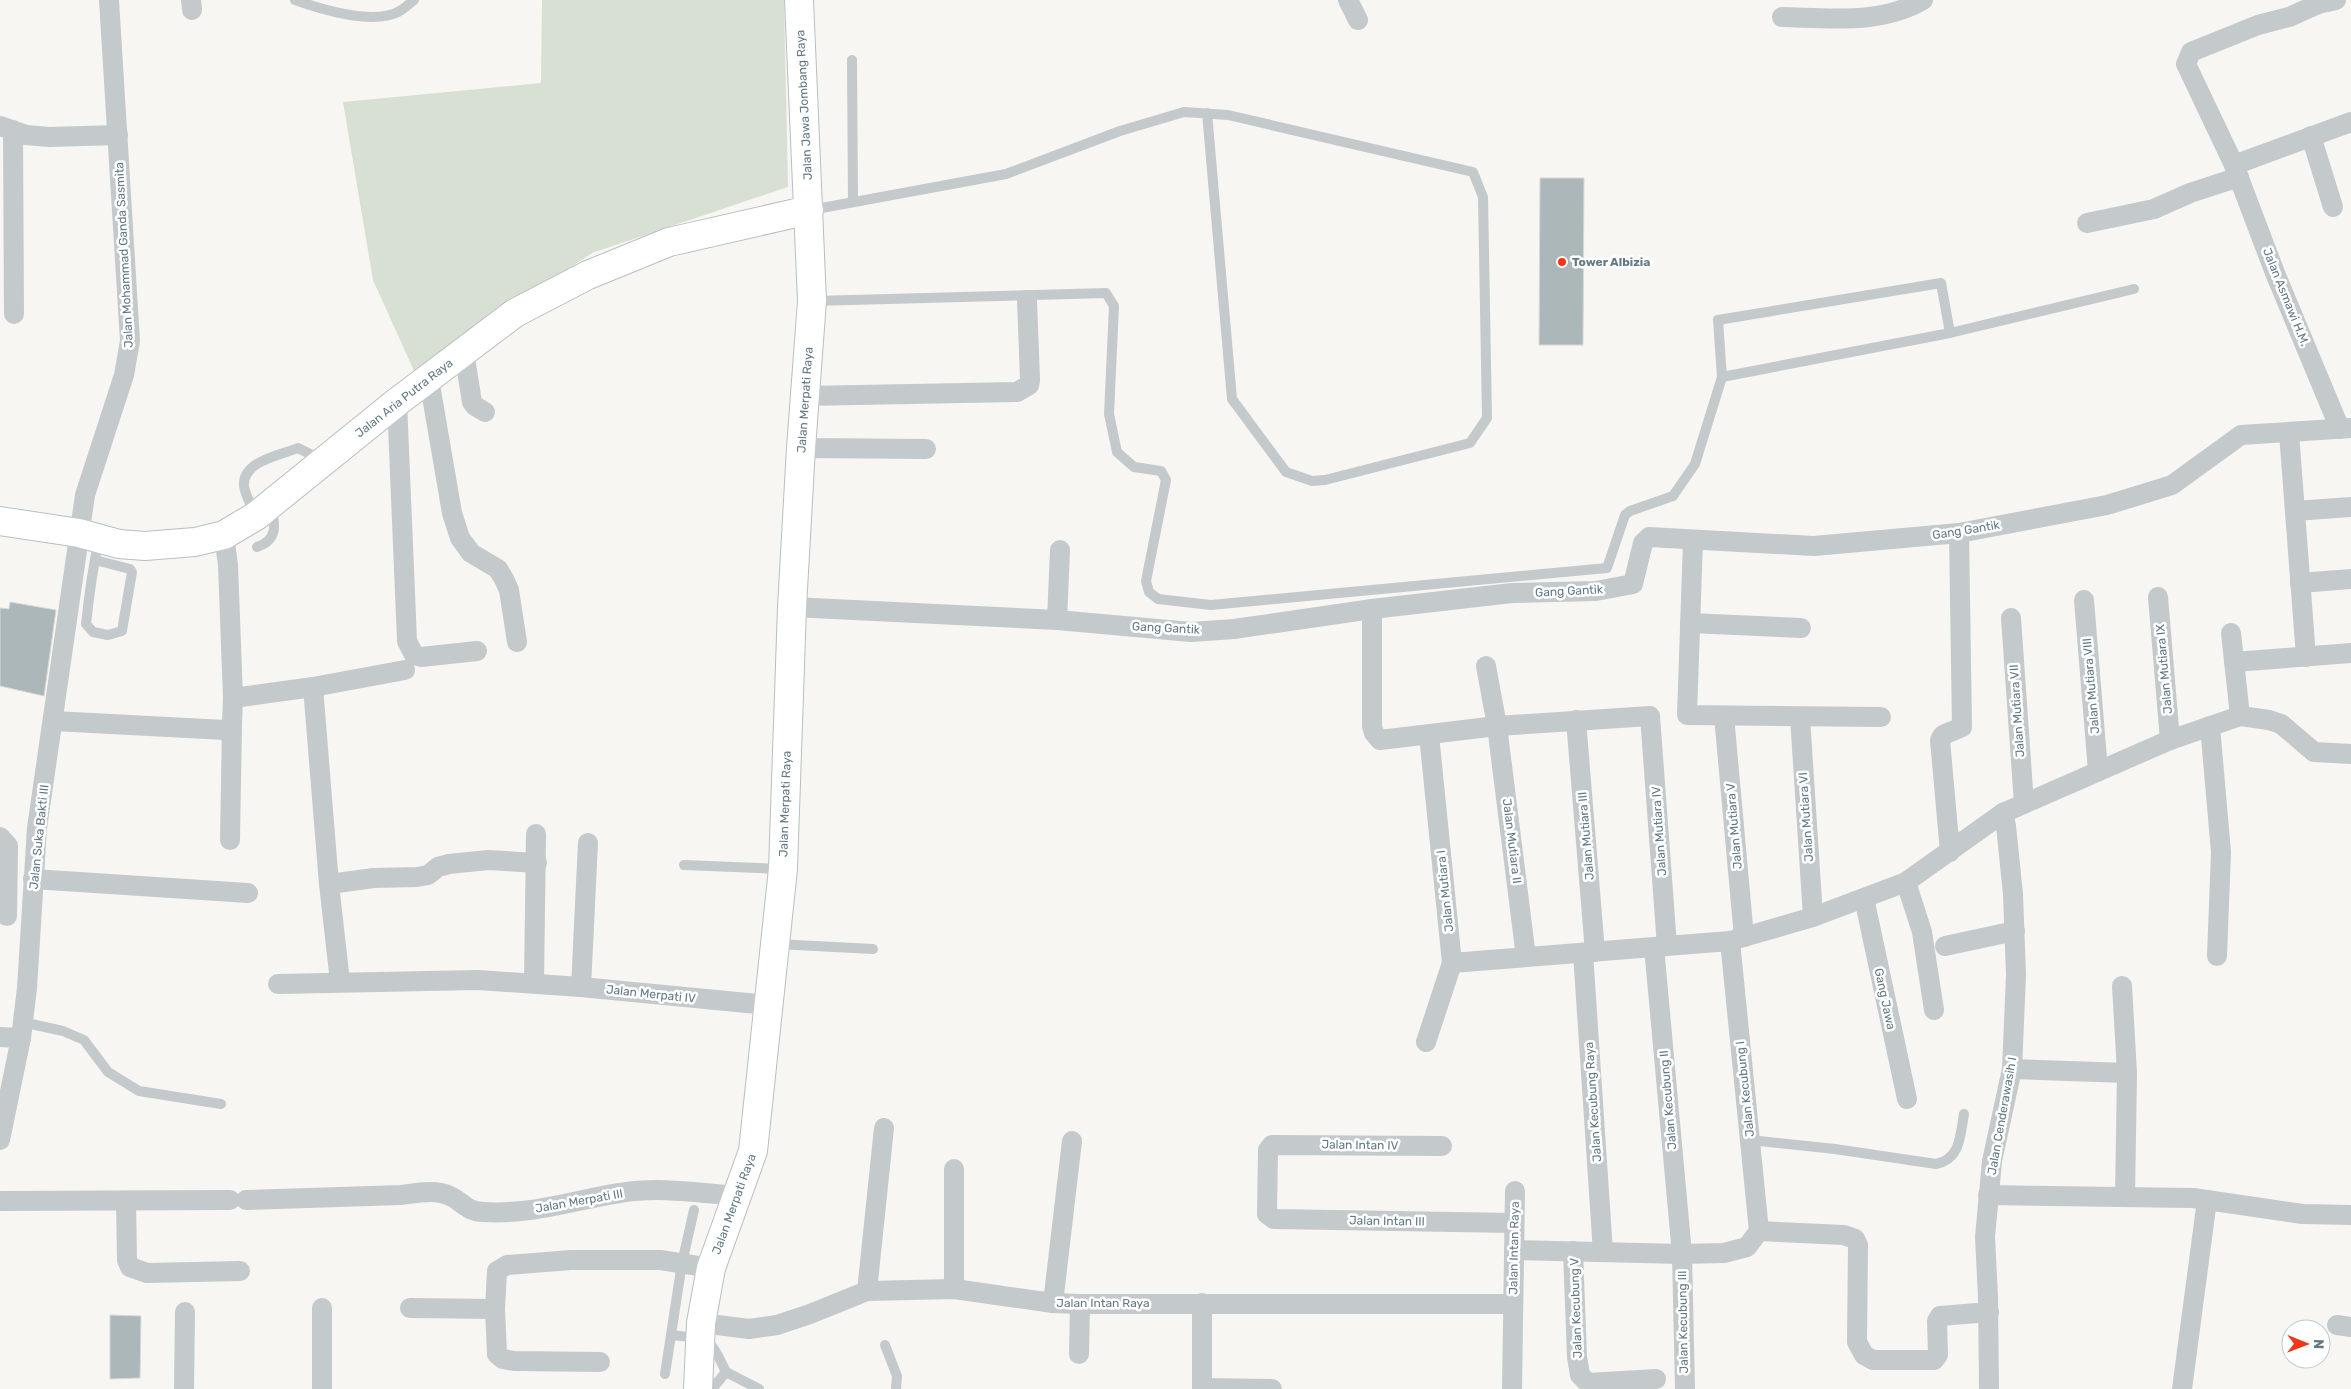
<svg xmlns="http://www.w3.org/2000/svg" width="2351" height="1389" font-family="Rubik,sans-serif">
<rect width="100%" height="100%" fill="#f7f6f3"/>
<!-- green -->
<path fill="#d8dfd3" d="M542,0H784L788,187L592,253L415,373L373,280L343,102L541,83Z"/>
<!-- building -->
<g fill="#acb7ba" stroke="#d8d8d5">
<path d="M1540,178H1584L1583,345H1539Z"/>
<path d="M10,602L56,610L44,696L0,686V608L9,609Z"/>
<path d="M110,1315L141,1316L140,1378L110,1379Z"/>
</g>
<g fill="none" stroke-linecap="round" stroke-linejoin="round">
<defs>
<g id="secondary">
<path d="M0,521L79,533L119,544L145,546L195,542L224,535L256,516L397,402L515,313L588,275L669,242L809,210"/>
<path d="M698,1389L701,1323L711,1268L753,1151L783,869L792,607L801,448L812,301L799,0"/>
</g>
</defs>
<!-- secondary casing -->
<use href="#secondary" stroke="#b8bec2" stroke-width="30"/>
<!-- lane -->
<g stroke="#c4c9cb" stroke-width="10">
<path d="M295,0C320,9 372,25 398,12C404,9 409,4 414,0"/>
<path d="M852,60L853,202"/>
<path d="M811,210L1006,174L1120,131L1184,112L1228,115L1473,172L1483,197L1487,418L1470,443L1325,480L1312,481L1286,472L1232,399L1207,113"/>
<path d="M814,301L1106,293L1114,306L1109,414L1117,452L1134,467L1161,471L1166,480L1146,581L1149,592L1158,599L1211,605L1607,568L1625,515L1630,511L1673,496L1695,464L1722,377L1950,333L2134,289"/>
<path d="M1722,377L1718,320L1941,283L1950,333"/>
<path d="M256,516C252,507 245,495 244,486C242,461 281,455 298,448L310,454L317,466"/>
<path d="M257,547C278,540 276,524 270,506"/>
<path d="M95,560L130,569L132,572L122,631L108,635L93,632L86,624C89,595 93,567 99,539"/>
<path d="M684,865L782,869"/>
<path d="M776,944L873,949"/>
<path d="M22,1022L63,1031L84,1040L108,1072L139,1091L221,1104"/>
<path d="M1750,1140L1835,1149L1936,1164C1961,1159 1960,1135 1964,1114"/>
<path d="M671,1335C709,1339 709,1336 726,1372"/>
<path d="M885,1345L897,1376L896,1389"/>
<path d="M665,1374L682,1263L694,1210"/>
<path d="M712,1389L726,1372L759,1389"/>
</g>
<!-- street -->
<g stroke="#c4c9cb" stroke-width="20">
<path d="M191,0L192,10"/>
<path d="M1348,0L1358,20"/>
<path d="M2336,0L2318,4L2289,17L2258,25L2191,52L2186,64L2234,165L2275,273L2340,429"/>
<path d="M1782,17C1828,18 1881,25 1923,0"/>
<path d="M0,126L26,135L49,137L118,135"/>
<path d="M13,130L14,314"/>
<path d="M2311,136L2333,207"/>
<path d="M2234,165L2351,122"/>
<path d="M2087,223L2154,209L2190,193L2239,177"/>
<path d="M464,352L472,402L475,406L485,412"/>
<path d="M429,379L452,513L460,538L471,553L498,569L504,579L509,590L517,642"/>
<path d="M805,396L1017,392L1029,385L1030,380L1027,300"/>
<path d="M397,402L407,641L414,655L421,657L477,651"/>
<path d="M2289,433L2306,657"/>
<path d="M801,448L926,449"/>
<path d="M2295,511L2351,507"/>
<path d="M224,535L228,565L233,698"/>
<path d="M1693,541L1687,715L1881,717"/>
<path d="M2300,583L2351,579"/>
<path d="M2158,597L2170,740"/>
<path d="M2084,600L2098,771"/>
<path d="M792,607L1057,620L1191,632L1234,629L1372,609L1512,593L1596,591L1633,584L1643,543L1649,537L1814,546L1959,533L2107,505L2172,485L2241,435L2351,428"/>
<path d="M1372,609V726L1374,733L1380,740L1497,726L1650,716L1667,946"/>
<path d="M2011,618L2024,804"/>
<path d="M1057,620L1060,550"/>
<path d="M1690,623L1801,628"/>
<path d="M2231,633L2240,716"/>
<path d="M2234,662L2351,653"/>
<path d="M1486,666L1497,726L1526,957"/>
<path d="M313,687L329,884L340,982"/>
<path d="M1724,716L1744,937"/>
<path d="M1800,717L1813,917"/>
<path d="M1576,720L1595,952"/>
<path d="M54,721L225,730L232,724L233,698L313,687L405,670"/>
<path d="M2210,726L2221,852L2217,956"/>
<path d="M0,837L8,846L7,916"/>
<path d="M230,840L232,724"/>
<path d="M1950,852L1940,740L1943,735L1962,727L1959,533"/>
<path d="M33,879L248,893"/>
<path d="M1906,882L1922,932L1934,1010"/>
<path d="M329,884L374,878L417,877L428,875L438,867L449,864L488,860L537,863"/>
<path d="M1864,898L1907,1099"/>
<path d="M1945,946L2015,931"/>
<path d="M1654,947L1682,1254L1685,1389"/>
<path d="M1583,953L1603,1252"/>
<path d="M1452,963L1730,941L1813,917L1906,882L2003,813L2170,740L2240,716L2269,720L2281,724L2314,752L2351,754"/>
<path d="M534,983L536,834"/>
<path d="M278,984L478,980L581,987L768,1005"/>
<path d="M2122,986L2127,1073L2125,1197"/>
<path d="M581,987L588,843"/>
<path d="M0,1037L21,1038"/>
<path d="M1426,1042L1452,963L1429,735"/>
<path d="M2012,1069L2127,1073"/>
<path d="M0,1140L21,1038L27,988L37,828L85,495L124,375L130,341L109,0"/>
<path d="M1442,1146L1272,1145L1268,1150L1267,1214L1274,1219L1514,1223"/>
<path d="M1988,1195L2193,1198L2303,1214L2351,1215"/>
<path d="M246,1200L401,1195C417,1193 436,1189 450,1196C463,1202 467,1212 484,1212C531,1215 574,1200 620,1193C659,1186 699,1193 738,1196"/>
<path d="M0,1201L230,1200"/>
<path d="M126,1201L127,1260L130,1267L147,1273L240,1271"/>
<path d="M1759,1231L1844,1235L1855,1239L1858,1245L1857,1342L1864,1355L1873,1360H1934L1938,1355L1937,1321L1940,1316L1989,1312"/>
<path d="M1514,1250L1682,1254L1724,1253L1747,1247L1759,1231L1730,941"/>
<path d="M1573,1251L1577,1357L1580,1375L1588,1383L1656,1379"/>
<path d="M954,1289V1169"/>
<path d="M867,1291L884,1128"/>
<path d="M1053,1303L1072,1141"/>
<path d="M322,1308V1389"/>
<path d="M410,1308L495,1309"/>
<path d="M701,1323L749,1329L777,1325L810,1314L867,1291L954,1289L1053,1303L1080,1304H1513"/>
<path d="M2337,1325L2351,1327"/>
<path d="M1079,1354L1080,1304"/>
<path d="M600,1362L514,1361L503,1359L497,1354L495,1309L497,1271L507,1265L571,1260H660L711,1268"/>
<path d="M1202,1388L1272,1389"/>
<path d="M184,1389L185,1312"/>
<path d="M1202,1389V1303"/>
<path d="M1512,1389L1515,1191"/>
<path d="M1989,1389L1988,1297L1985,1237L1992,1161L2012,1069L2016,975L2013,894L2006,826L2003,813"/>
<path d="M2182,1389L2207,1200"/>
</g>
<!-- secondary -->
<use href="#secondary" stroke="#fff" stroke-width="28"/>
</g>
<!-- markers -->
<circle fill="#f03719" stroke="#fff" stroke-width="2" cx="1562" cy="262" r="5"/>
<g text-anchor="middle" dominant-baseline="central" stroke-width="5" stroke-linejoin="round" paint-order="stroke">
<!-- street labels -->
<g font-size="12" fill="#637a86" stroke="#fff">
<text transform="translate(804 105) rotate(-93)">Jalan Jawa Jombang Raya</text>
<text transform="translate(124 255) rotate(-93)">Jalan Mohammad Ganda Sasmita</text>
<text transform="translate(2286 297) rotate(68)">Jalan Asmawi H.M.</text>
<text transform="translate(404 398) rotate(-38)">Jalan Aria Putra Raya</text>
<text transform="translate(805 400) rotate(-86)">Jalan Merpati Raya</text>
<text transform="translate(1966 530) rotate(-9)">Gang Gantik</text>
<text transform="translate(1569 591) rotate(-3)">Gang Gantik</text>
<text transform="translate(1166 628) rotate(3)">Gang Gantik</text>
<text transform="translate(2164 669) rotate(-95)">Jalan Mutiara IX</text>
<text transform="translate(2091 686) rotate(-95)">Jalan Mutiara VIII</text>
<text transform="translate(2017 711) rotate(-94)">Jalan Mutiara VII</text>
<text transform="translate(785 804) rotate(-88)">Jalan Merpati Raya</text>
<text transform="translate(1806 817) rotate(-94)">Jalan Mutiara VI</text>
<text transform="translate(1734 826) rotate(-95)">Jalan Mutiara V</text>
<text transform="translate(1659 831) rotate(-94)">Jalan Mutiara IV</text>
<text transform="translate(1586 836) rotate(-95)">Jalan Mutiara III</text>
<text transform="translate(39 837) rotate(-84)">Jalan Suka Bakti III</text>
<text transform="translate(1512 841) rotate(83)">Jalan Mutiara II</text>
<text transform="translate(1445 891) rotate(-96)">Jalan Mutiara I</text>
<text transform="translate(651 994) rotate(6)">Jalan Merpati IV</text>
<text transform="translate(1885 999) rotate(78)">Gang Jawa</text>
<text transform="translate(1745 1089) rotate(-96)">Jalan Kecubung I</text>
<text transform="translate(1668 1100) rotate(-95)">Jalan Kecubung II</text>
<text transform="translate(1593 1102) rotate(-94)">Jalan Kecubung Raya</text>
<text transform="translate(2002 1116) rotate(-80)">Jalan Cenderawasih I</text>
<text transform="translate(1360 1145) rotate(1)">Jalan Intan IV</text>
<text transform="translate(579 1201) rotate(-10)">Jalan Merpati III</text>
<text transform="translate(734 1204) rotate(-70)">Jalan Merpati Raya</text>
<text transform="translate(1387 1221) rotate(1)">Jalan Intan III</text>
<text transform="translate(1514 1248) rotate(-89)">Jalan Intan Raya</text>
<text x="1103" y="1303">Jalan Intan Raya</text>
<text transform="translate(1576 1308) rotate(-92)">Jalan Kecubung V</text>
<text transform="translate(1683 1322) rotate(-91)">Jalan Kecubung III</text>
</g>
<!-- poi labels -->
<g font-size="12" font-weight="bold" fill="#637a86" stroke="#fff" text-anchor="start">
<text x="1572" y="262">Tower Albizia</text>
</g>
</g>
<!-- north arrow -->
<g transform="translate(2306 1344) rotate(91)"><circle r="24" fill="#ffffff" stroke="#c1cacf"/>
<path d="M0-4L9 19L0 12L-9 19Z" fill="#f03719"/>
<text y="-8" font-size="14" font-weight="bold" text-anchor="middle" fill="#637a86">N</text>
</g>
</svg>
